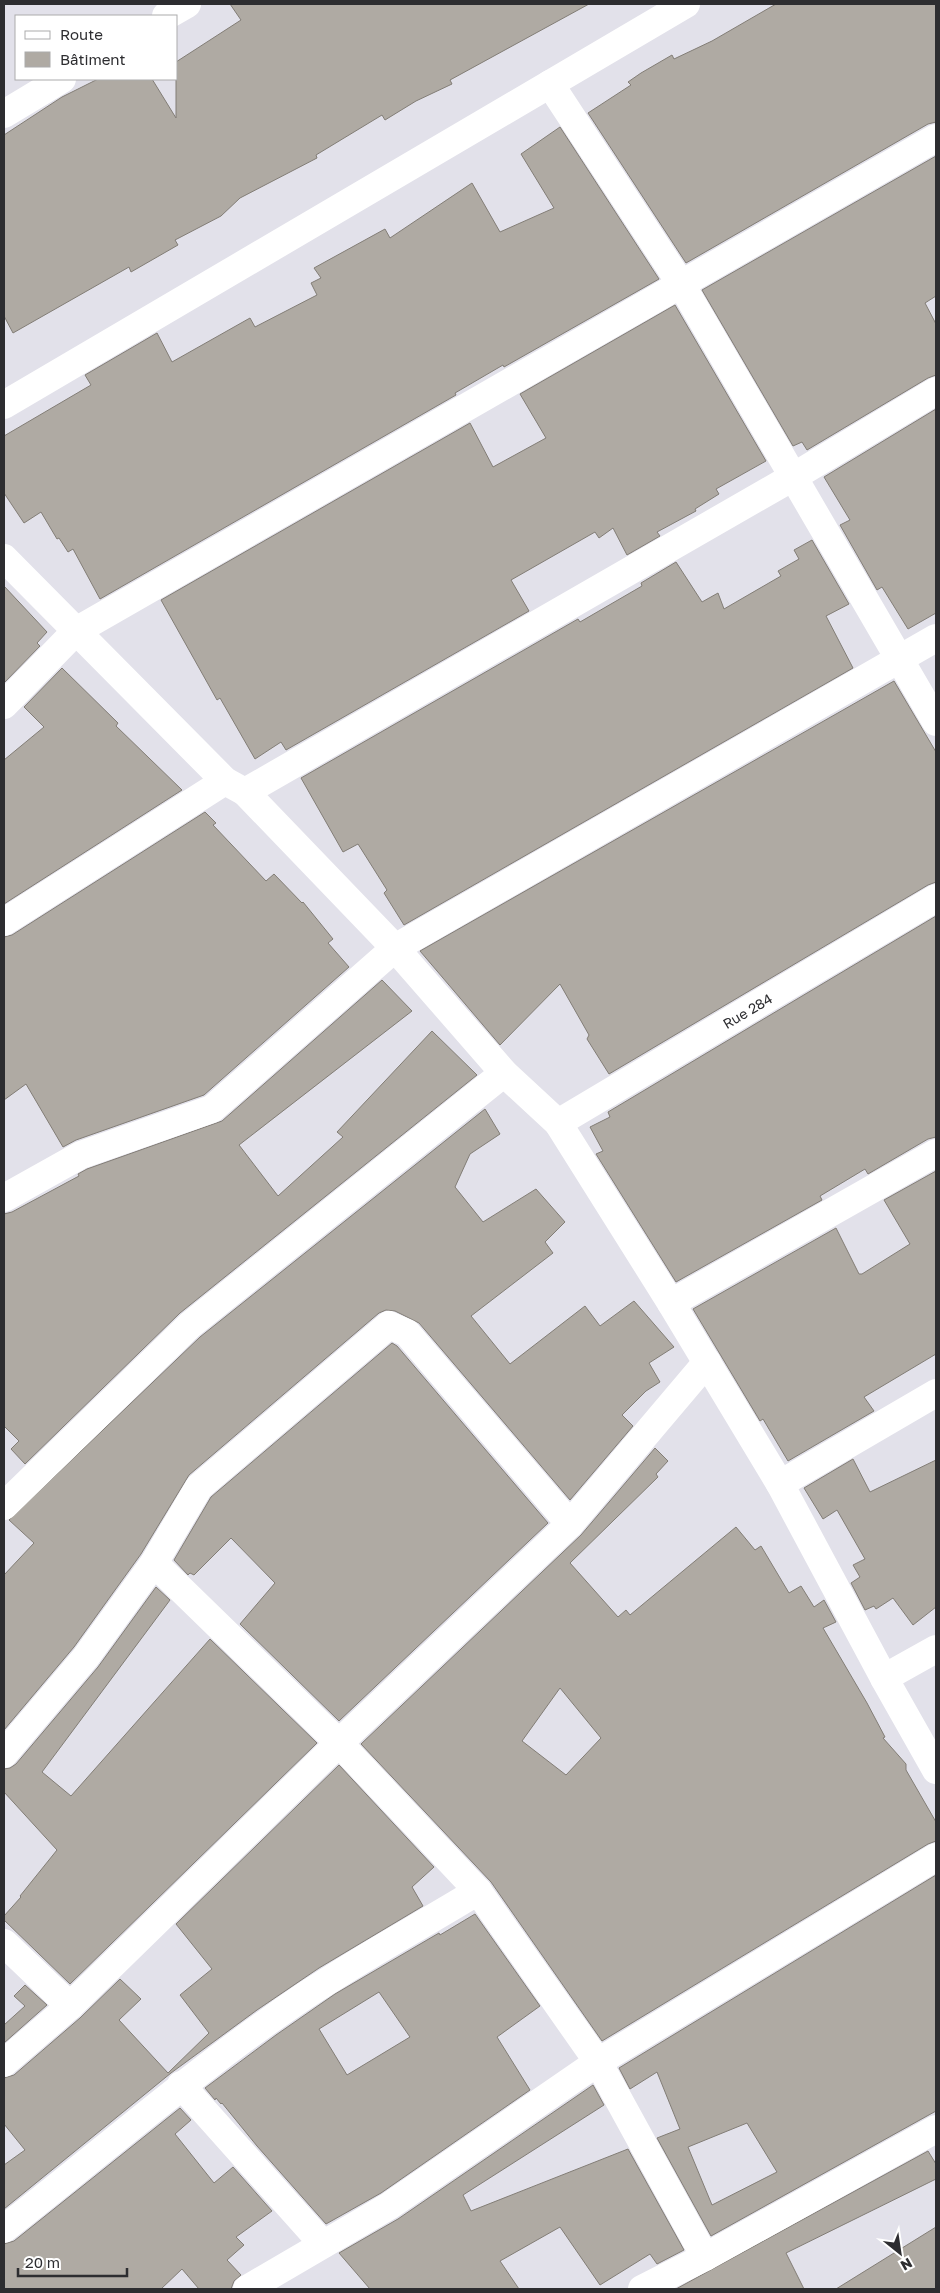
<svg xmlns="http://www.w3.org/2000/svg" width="940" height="2293" font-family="'Golos Text',sans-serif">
<rect width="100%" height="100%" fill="#e2e1ea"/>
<!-- building -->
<g fill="#afaaa3" stroke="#827d76" fill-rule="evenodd">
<path d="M230,4H589L450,80L452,84L416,101L385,120L382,115L316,155L317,158L240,198L221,216L175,240L178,245L131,272L129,267L13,333L4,316V135L62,97L98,79H152L176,118V62L241,20Z"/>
<path d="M776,4H936V122L928,124L686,263L588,113L631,85L628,82L641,73L672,55L674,59L712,41Z"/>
<path d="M560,127L659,279L504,367L503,365L455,393L456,395L100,599L73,549L68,552L59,538L57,539L41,512L24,523L4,493V436L91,385L85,375L157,333L172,362L250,318L255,327L317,295L311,283L321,278L314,268L385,229L390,238L472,183L500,232L554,208L521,154Z"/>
<path d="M936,156V296L925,303L936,324V375L928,378L807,450L802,442L793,446L702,290Z"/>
<path d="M675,305L766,461L716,489L719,494L695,509L696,511L657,532L660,536L627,555L613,528L599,538L595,532L511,580L529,611L286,750L281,742L255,759L220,698L217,700L161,600L470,423L493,467L546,438L520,394Z"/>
<path d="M936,409V613L908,629L882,587L877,590L840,525L850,520L824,477Z"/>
<path d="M812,540L849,604L826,616L853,668L404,925L384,893L387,890L358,844L343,852L301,778L578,619L580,622L642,586L641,583L676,562L702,602L718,593L724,609L781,576L778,571L799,559L794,550Z"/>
<path d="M4,586L47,632L37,643L40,646L4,683Z"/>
<path d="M62,668L118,723L116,726L182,790L4,904V760L44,727L24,707Z"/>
<path d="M894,681L936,752V882L928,885L609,1074L587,1039L589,1035L560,984L500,1045L420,951Z"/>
<path d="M205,812L216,823L213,825L266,881L274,874L302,903L303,902L333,939L328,943L349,967L204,1095L76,1140L63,1147L26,1084L4,1100V937L12,935Z"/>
<path d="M936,916V1137L928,1139L868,1174L865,1169L820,1196L822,1200L676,1282L596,1154L603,1151L590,1127L610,1117L608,1112Z"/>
<path d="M382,980L412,1011L239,1145L278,1196L343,1137L337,1132L432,1031L477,1075L180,1313L25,1464L11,1449L19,1441L4,1426V1214L12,1212L79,1176L78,1174L87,1169L222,1121Z"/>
<path d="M485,1109L500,1134L470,1154L455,1187L483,1222L536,1189L565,1222L545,1242L553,1253L471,1316L510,1364L585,1306L600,1326L634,1301L674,1347L649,1363L660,1382L646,1391L622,1415L633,1426L570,1500L419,1323L395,1311L386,1310L379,1313L189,1475L141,1554L74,1647L4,1730V1575L34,1543L9,1520L200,1337Z"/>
<path d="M936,1171V1354L864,1397L874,1411L788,1461L763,1419L760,1421L693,1309L836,1228L859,1274H862L910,1244L884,1200Z"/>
<path d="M392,1343L397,1346L548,1523L339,1721L240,1624L275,1583L231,1538L194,1575L190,1573L188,1575L174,1560L211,1497Z"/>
<path d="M655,1448L668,1461L656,1474L658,1477L570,1563L618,1617L626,1610L630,1615L736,1527L755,1550L761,1546L789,1593L801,1586L814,1607L824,1600L836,1622L823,1628L867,1703L885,1737L883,1738L906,1764V1770L936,1822V1841L928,1844L602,2041L491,1882L361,1744L581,1535ZM560,1688L601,1738L566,1775L522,1741Z"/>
<path d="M853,1459L870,1492L936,1460V1607L913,1625L893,1598L876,1609L874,1606L865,1610L851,1583L860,1577L853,1565L865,1559L837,1510L823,1519L804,1488Z"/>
<path d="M156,1587L170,1600L42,1772L71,1796L210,1639L317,1743L70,1984L4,1920V1916L21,1897L20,1896L57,1850L4,1792V1769L10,1768L16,1764L98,1667Z"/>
<path d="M339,1765L434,1867L412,1887L423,1906L319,1968L257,2010L171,2073L4,2209V2165L25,2150L4,2124V2078L14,2075L80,2018L120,1979L141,1999L119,2020L168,2073L209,2033L180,1995L212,1969L176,1924Z"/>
<path d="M936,1875V2111L711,2236L657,2138L680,2129L657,2072L630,2089L619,2068ZM747,2123L777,2172L712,2205L688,2147Z"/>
<path d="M475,1914L540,2006L497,2037L530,2090L381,2193L326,2224L257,2146L222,2103L221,2104L216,2098L215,2100L205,2088L276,2035L335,1994L439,1933L440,1935ZM379,1992L410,2037L347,2075L319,2029Z"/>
<path d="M25,1985L47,2005L4,2043V2025L25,2006L14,1996Z"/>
<path d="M593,2085L604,2105L463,2195L471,2211L628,2149L684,2250L657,2264L650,2254L600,2285L560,2227L500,2261L519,2289H370L339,2253L398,2219Z"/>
<path d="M180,2108L191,2120L175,2134L214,2183L233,2167L272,2211L236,2237L244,2245L227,2260L241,2275L234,2281L231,2289H199L182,2269L161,2289H4V2244L14,2241Z"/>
<path d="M928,2151L936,2164V2179L786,2253L804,2289H676Z"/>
<path d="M936,2227V2289H836Z"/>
</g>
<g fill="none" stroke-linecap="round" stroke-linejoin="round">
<!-- minor -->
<g stroke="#fff" stroke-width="28">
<path d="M166,16L187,4"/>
<path d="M550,84L681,284L936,722"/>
<path d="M4,114L62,79"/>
<path d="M4,405L686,4"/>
<path d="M4,558L225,781L245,792L395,948L504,1073L558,1123L671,1303L780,1484L884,1678L936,1770"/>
<path d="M4,705L76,631L936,138"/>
<path d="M245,792L793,477L936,391"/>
<path d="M4,922L225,781"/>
<path id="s1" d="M558,1123L936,898"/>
<path d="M4,1198L81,1155L212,1109L395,948L936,638"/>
<path d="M671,1303L936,1153"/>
<path d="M780,1484L936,1393"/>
<path d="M4,1506L190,1325L504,1073"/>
<path d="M154,1563L339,1743L478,1891L598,2062L705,2257"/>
<path d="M884,1678L936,1649"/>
<path d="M4,1754L86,1657L154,1563L199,1487L389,1325L407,1333L570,1524"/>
<path d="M4,1943L70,2006"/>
<path d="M4,2063L70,2006L339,1743L570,1524L707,1362"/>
<path d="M181,2085L323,2244"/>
<path d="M4,2229C104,2151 200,2066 306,1995C361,1958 421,1926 478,1891"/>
<path d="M247,2289L389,2206L598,2062L936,1857"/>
<path d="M642,2289L705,2257L936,2129"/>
</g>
</g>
<g text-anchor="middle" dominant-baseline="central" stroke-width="4" stroke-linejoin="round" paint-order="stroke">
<!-- street labels -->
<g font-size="14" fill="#2d2d30" stroke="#fff">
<text stroke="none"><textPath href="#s1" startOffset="220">Rue 284</textPath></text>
</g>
</g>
<!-- border -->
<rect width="940" height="2293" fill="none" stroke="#2d2d30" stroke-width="10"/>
<!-- legend -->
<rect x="15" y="15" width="162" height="65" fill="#ffffff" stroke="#ababac"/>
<rect x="25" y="31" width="25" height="8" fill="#ffffff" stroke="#ababac"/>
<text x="60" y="40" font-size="15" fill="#2d2d30">Route</text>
<rect x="25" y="52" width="25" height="15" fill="#afaaa3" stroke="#ababac"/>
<text x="60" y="65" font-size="15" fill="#2d2d30">Bâtiment</text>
<!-- north arrow -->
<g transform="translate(900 2253) rotate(150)" stroke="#ffffff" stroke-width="4" paint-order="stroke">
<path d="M0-4L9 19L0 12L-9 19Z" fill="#2d2d30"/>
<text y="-8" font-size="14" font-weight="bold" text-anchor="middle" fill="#2d2d30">N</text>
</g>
<!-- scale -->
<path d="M18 2268v8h109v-8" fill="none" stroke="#2d2d30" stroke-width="2.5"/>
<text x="25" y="2268" font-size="15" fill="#2d2d30" stroke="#ffffff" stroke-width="4" paint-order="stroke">20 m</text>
</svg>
